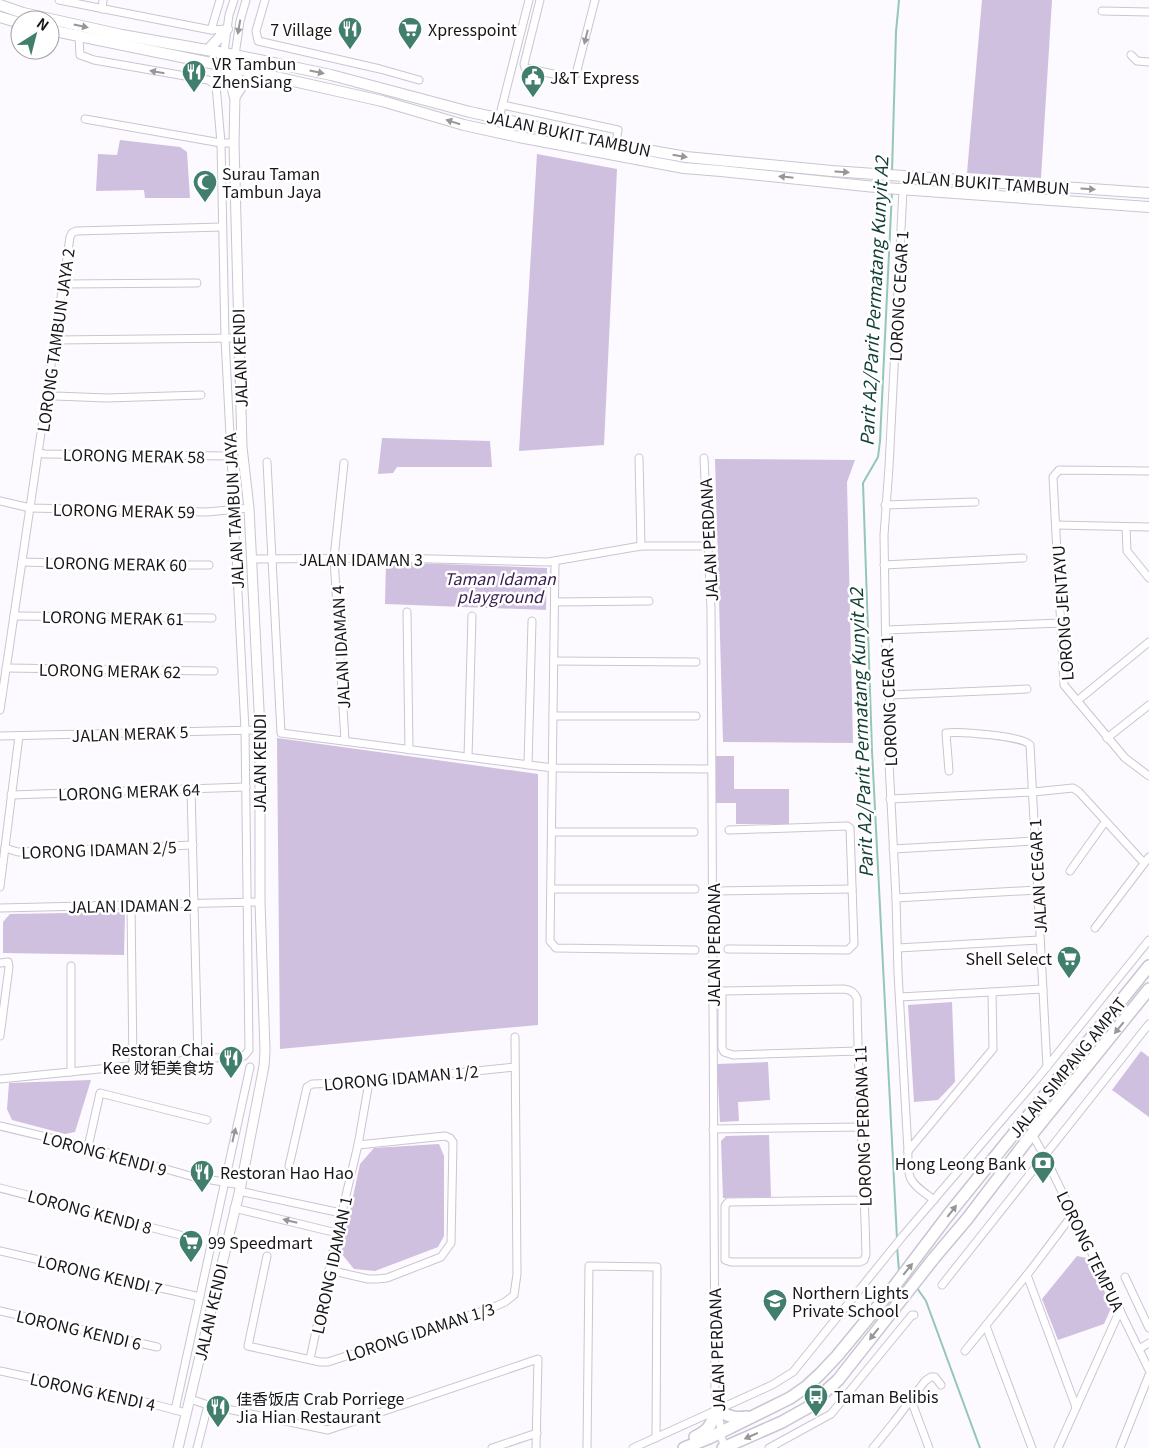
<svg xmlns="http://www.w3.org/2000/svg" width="1149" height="1448" font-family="Georgia,'Noto Sans SC',serif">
<rect width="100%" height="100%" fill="#fcf9ff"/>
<!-- green -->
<g fill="#d0c0e0">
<path d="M982,0H1052L1041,178L967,173Z"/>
<path d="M120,140L180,147L187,152L190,198H145L144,190L96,191L98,154L117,155Z"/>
<path d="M537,154L617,169L604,445L519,451Z"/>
<path d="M382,438L490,441L492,467H397L393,473L378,474Z"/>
<path d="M715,459L855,460L847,482L853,743L723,742Z"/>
<path d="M386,562L547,568L546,610L385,604Z"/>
<path d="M277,738L538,774V1025L280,1049Z"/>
<path d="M715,756H734V789H789V824H736V803H715Z"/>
<path d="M125,912L124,955L3,953V922L10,914Z"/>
<path d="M952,1002L955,1082L938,1100L914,1102L908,1005Z"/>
<path d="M1141,1051L1149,1057V1117L1112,1090Z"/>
<path d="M768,1062L770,1100L738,1102L739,1121L720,1122L717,1064Z"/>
<path d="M91,1080L75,1132L65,1134L12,1120L7,1109L9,1083Z"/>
<path d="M769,1135L771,1197L723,1198L721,1141L726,1136Z"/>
<path d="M439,1144L444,1156V1236L438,1247L375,1271L354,1269L341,1253L360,1164L374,1148Z"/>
<path d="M1077,1256L1087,1258L1112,1306L1104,1324L1058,1340L1042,1299Z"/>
</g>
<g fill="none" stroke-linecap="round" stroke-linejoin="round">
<!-- stream -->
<g stroke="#93c7b6" stroke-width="2">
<path d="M892,172L896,32L899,0"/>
<path d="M892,191L880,441L878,457L863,483L872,751L897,1239"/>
<path d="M897,1246L899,1271"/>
<path d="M917,1288L926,1301L980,1448"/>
</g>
<defs>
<g id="minor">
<path d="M59,0L211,30L227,29"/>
<path d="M265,0L256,31L258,41L380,69L419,80"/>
<path d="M540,0L524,64L525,68L572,78L576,74L595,0"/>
<path d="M102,9L103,0"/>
<path d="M1102,11L1149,12"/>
<path d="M211,30L220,0"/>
<path d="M224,52L229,15L234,0"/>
<path d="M235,55L240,21L246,0"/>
<path d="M1131,55L1137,61L1149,62"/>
<path d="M503,105L618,130L616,144"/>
<path d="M499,118L529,0"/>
<path d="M85,119L221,143H234"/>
<path d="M903,190L889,467L884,535L886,665L890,695L887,724L896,898L898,973L908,1151C907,1182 910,1182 934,1200"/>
<path d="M63,284L197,283"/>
<path d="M55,340L239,338"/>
<path d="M47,394L55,396L107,398L201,395"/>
<path d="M38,453L45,454L231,456"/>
<path d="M639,458L641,546"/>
<path d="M704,458L711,608L715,1390L721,1431V1436L725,1448"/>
<path d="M267,462L281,733L553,768L711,769"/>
<path d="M344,463L334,558L345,741"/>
<path d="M1149,471L1059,470L1053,477L1064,685L1125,758L1149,776"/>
<path d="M0,501L30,508L207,512L249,508"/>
<path d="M885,505L975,502"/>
<path d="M1056,525L1149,527"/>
<path d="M1126,527L1127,551L1149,578"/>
<path d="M252,559L394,558L548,562L641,546H709"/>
<path d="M22,562L126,565H209"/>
<path d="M555,562L550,941L556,948L695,950"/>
<path d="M884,565L1023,558"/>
<path d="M555,602L649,601"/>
<path d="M407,612L409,750"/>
<path d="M14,616L212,618"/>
<path d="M886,630L1061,623"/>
<path d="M554,661L696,662"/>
<path d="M6,668L214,671"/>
<path d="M890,695L1027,689"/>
<path d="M1077,701L1149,642"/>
<path d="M0,710L70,237L72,233L76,231L222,227"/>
<path d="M553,716H696"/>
<path d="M0,736L260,730"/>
<path d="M1107,738L1149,705"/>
<path d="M468,757L472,616"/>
<path d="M528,765L532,621"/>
<path d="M949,771L946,733C959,731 1024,736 1030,745L1047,1067"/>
<path d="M191,789L198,1059"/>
<path d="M11,795L246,787"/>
<path d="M890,799L1033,792L1073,788L1079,792L1144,863"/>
<path d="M552,832H694"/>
<path d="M5,848L18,852L193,845"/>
<path d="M893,849L1035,841"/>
<path d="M1070,871L1105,822"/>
<path d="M0,887L19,736"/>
<path d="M552,889H695"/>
<path d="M713,891L852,889"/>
<path d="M896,898L1037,890"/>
<path d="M131,905L133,1066"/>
<path d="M0,908L260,902"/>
<path d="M1095,928L1149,857"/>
<path d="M898,948L1040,940"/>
<path d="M728,949L848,950L854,944L850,828L847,826L729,830"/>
<path d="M0,963L8,962L9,967L0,1036"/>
<path d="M900,997L1043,989"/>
<path d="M858,1051L733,1055L724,1052L722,1048V995L723,991L844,989C851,990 854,992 857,998C858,1084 864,1169 866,1255L864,1260L860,1262H731L725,1260V1206L728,1202L865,1200"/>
<path d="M71,1072V966"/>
<path d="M0,1079L198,1059L244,1056L249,1050L245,730L225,338L221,143L216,85L208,80L94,60L80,55L79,37"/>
<path d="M0,1126L88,1147L194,1177L241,1185"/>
<path d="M713,1129L862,1127"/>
<path d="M1032,1134L1045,1157L1149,1370"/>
<path d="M88,1147L100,1093L207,1120"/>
<path d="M908,1151L993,1049L992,992"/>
<path d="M289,1166L307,1087L312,1084L369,1082L515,1067"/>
<path d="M0,1188L180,1235"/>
<path d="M239,1191L341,1213"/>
<path d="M234,1208L337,1233"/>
<path d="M0,1251L200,1297"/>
<path d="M267,1256L248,1346L320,1362H328L492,1308L505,1302L514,1295L517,1274L515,1037"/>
<path d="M329,1270L368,1279H377L387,1278L441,1257L451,1243L453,1142L450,1138L445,1136L358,1145"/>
<path d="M1027,1275L1076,1407"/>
<path d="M1125,1277L1149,1328"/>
<path d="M942,1285L1149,1024"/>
<path d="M0,1311L157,1347"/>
<path d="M986,1326L1032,1448"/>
<path d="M1139,1349L1149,1343"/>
<path d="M965,1351L1030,1271L1073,1214"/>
<path d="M310,1359L337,1233L358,1145L369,1082"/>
<path d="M0,1371L145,1402L186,1413"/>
<path d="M190,1399L208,1405L328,1430L538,1359L536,1448"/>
<path d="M911,1400L929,1448"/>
<path d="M175,1410L250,1067"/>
<path d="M197,1448L208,1405"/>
<path d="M492,1448L537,1433"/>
<path d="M587,1448L589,1266L657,1267L656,1438"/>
<path d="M633,1448L772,1385L793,1372L902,1237L1037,1079L1149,940"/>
<path d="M769,1448L831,1414L912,1315H914"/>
<path d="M873,1448L894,1422L925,1381L931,1377H935L941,1385"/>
<path d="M1058,1448L1120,1310"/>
<path d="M1120,1448L1149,1375"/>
</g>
<g id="tertiary">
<path d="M224,52L234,96"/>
<path d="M178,1448L241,1185L264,1066L265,1051L260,902V730L249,508L242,447L234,143L235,96L238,79L235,55"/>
</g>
<g id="primary">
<path d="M0,5L23,13L122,35L235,55L331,75L470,112L630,147L686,157L832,171L1149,193"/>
<path d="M0,17L20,23"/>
<path d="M50,30L245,70L382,101L464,125L519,137L684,168L721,171L885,188L1149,207"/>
<path d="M209,49L227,29"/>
<path d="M235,96L246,80L260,73"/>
</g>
<g id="trunk">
<path d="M695,1437C711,1429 710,1425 717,1410C728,1416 735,1419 747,1417"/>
<path d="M684,1448L709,1438L790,1398L806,1387L820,1374L837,1356L893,1288L949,1214L1149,966"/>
<path d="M723,1448L782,1422L807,1408L838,1380L934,1258L967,1219L1032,1134L1149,989"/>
</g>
</defs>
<!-- minor casing -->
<use href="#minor" stroke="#cbc4d2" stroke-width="9"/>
<!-- tertiary casing -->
<use href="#tertiary" stroke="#cbc4d2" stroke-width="11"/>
<!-- primary casing -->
<use href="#primary" stroke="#cbc4d2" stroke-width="12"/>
<!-- trunk casing -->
<use href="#trunk" stroke="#cbc4d2" stroke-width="14"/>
<!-- minor -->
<use href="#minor" stroke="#fff" stroke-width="7"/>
<!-- tertiary -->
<use href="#tertiary" stroke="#fff" stroke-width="9"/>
<!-- primary -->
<use href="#primary" stroke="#fff" stroke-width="10"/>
<!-- trunk -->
<use href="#trunk" stroke="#fff" stroke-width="11"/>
</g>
<!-- one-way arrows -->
<defs><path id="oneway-solid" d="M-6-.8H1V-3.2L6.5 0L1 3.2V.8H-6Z" transform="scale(1.25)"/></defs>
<g fill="#979698">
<use href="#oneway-solid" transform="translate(81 26) rotate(12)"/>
<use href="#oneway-solid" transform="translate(239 27) rotate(100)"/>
<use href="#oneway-solid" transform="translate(586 37) rotate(104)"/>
<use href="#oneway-solid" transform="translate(157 72) rotate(-170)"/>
<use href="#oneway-solid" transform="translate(317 72) rotate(12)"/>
<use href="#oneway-solid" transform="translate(453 122) rotate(-163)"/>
<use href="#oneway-solid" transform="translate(680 156) rotate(9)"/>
<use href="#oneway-solid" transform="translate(842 172) rotate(4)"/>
<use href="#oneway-solid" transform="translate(786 177) rotate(-174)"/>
<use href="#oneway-solid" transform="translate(1088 189) rotate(4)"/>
<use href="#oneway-solid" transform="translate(1119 1028) rotate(129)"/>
<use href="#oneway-solid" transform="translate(234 1135) rotate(-77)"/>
<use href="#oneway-solid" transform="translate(952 1211) rotate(-52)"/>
<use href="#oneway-solid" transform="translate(290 1221) rotate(-166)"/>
<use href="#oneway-solid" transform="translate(908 1269) rotate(-51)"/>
<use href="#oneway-solid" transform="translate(874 1334) rotate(128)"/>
<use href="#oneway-solid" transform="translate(751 1436) rotate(156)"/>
</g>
<!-- icons -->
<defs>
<symbol id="restaurant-pin" viewBox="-11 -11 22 30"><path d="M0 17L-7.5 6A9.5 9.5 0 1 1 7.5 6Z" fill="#417f6c" stroke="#fff"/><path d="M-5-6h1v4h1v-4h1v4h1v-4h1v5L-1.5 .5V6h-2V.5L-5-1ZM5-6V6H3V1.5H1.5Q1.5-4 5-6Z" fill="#fff"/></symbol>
<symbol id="supermarket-pin" viewBox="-11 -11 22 30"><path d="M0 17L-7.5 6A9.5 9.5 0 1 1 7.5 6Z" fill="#417f6c" stroke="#fff"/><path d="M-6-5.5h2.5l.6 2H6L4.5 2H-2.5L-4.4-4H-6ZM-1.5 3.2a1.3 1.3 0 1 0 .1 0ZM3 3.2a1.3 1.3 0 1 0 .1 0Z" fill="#fff"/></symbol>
<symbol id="civic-pin" viewBox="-11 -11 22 30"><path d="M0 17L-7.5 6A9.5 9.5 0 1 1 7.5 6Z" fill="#417f6c" stroke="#fff"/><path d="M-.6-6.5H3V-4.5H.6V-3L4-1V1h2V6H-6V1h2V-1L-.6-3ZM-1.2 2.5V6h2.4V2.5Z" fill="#fff"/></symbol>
<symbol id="mosque-pin" viewBox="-11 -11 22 30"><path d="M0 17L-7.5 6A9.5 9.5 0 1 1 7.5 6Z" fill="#417f6c" stroke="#fff"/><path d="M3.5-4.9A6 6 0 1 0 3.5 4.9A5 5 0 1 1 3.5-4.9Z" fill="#fff"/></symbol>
<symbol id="bank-pin" viewBox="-11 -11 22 30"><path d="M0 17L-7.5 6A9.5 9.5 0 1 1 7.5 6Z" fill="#417f6c" stroke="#fff"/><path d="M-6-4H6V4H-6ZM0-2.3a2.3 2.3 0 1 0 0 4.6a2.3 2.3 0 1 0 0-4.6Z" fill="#fff"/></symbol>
<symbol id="school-pin" viewBox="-11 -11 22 30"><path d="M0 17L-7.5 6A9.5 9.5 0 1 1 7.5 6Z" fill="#417f6c" stroke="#fff"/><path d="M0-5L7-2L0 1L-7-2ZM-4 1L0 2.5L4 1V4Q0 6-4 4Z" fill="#fff"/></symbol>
<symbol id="bus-pin" viewBox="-11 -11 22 30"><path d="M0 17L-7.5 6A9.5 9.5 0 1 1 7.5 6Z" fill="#417f6c" stroke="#fff"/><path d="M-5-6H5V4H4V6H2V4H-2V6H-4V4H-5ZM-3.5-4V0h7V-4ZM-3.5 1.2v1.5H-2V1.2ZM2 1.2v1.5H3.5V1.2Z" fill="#fff"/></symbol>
</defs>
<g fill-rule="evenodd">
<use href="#restaurant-pin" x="336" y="15" width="28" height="38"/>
<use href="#supermarket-pin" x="396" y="15" width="28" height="38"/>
<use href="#restaurant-pin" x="180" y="58" width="28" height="38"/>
<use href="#civic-pin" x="519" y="63" width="28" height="38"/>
<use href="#mosque-pin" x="191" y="168" width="28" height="38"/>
<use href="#supermarket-pin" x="1055" y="944" width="28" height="38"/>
<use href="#restaurant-pin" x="217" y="1044" width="28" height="38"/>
<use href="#bank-pin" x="1029" y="1149" width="28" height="38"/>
<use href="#restaurant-pin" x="188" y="1158" width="28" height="38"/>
<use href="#supermarket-pin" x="177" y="1228" width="28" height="38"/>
<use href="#school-pin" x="761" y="1287" width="28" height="38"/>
<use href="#bus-pin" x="802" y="1382" width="28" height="38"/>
<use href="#restaurant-pin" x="204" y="1393" width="28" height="38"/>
</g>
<g text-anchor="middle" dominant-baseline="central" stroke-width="5" stroke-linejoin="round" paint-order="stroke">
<!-- poi labels -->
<g font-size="16" fill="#18151a" stroke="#fff" text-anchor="start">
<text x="332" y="29" text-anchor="end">7 Village</text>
<text x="428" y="29">Xpresspoint</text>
<text x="212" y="63">VR Tambun<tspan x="212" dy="18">ZhenSiang</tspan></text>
<text x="550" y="77">J&amp;T Express</text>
<text x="222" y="173">Surau Taman<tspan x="222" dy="18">Tambun Jaya</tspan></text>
<text x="1052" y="958" text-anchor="end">Shell Select</text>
<text x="214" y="1049" text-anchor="end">Restoran Chai<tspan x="214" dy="18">Kee 财钜美食坊</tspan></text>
<text x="1026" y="1163" text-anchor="end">Hong Leong Bank</text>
<text x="220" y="1172">Restoran Hao Hao</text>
<text x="208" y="1242">99 Speedmart</text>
<text x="792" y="1292">Northern Lights<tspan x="792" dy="18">Private School</tspan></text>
<text x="834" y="1396">Taman Belibis</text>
<text x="236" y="1398">佳香饭店 Crab Porriege<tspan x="236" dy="18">Jia Hian Restaurant</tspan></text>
</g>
<!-- street labels -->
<g font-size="16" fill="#18151a" stroke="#fff">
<text transform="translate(569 133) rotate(12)">JALAN BUKIT TAMBUN</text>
<text transform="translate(986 182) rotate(4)">JALAN BUKIT TAMBUN</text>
<text transform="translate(898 296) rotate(-87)">LORONG CEGAR 1</text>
<text transform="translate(55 340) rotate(-82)">LORONG TAMBUN JAYA 2</text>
<text transform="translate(239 358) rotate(-92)">JALAN KENDI</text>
<text transform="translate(134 455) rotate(1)">LORONG MERAK 58</text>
<text transform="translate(124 510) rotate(1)">LORONG MERAK 59</text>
<text transform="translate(233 511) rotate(-93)">JALAN TAMBUN JAYA</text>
<text transform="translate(708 540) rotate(-93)">JALAN PERDANA</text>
<text x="361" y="559">JALAN IDAMAN 3</text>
<text transform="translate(116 563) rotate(1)">LORONG MERAK 60</text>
<text transform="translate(1062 613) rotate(-94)">LORONG JENTAYU</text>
<text transform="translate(113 617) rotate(1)">LORONG MERAK 61</text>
<text transform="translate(340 647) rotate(-93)">JALAN IDAMAN 4</text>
<text transform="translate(110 670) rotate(1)">LORONG MERAK 62</text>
<text transform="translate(888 701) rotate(-92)">LORONG CEGAR 1</text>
<text transform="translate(130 733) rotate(-2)">JALAN MERAK 5</text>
<text transform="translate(259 763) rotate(-90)">JALAN KENDI</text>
<text transform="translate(129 791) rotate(-2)">LORONG MERAK 64</text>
<text transform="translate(99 849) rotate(-2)">LORONG IDAMAN 2/5</text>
<text transform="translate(1037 876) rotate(-93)">JALAN CEGAR 1</text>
<text transform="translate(130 905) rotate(-1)">JALAN IDAMAN 2</text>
<text transform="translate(713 945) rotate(-90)">JALAN PERDANA</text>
<text transform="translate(1067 1067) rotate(-51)">JALAN SIMPANG AMPAT</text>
<text transform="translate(401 1077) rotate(-5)">LORONG IDAMAN 1/2</text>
<text transform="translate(862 1126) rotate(-92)">LORONG PERDANA 11</text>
<text transform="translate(105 1153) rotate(15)">LORONG KENDI 9</text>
<text transform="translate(90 1211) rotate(15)">LORONG KENDI 8</text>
<text transform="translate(1091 1251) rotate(64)">LORONG TEMPUA</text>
<text transform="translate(331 1265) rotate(-78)">LORONG IDAMAN 1</text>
<text transform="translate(100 1274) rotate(13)">LORONG KENDI 7</text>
<text transform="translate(210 1312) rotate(-77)">JALAN KENDI</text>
<text transform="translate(79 1329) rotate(13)">LORONG KENDI 6</text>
<text transform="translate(420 1331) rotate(-18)">LORONG IDAMAN 1/3</text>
<text transform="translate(716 1350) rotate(-92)">JALAN PERDANA</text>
<text transform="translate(93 1391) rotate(12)">LORONG KENDI 4</text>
</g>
<!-- park labels -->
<g font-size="16" font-style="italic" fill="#371b4d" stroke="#fff">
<text x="500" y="578">Taman Idaman<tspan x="500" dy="18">playground</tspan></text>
</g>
<!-- water labels -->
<g font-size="18" font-style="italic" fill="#113f33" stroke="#fff">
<text transform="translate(873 301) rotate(-87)">Parit A2/Parit Permatang Kunyit A2</text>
<text transform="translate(860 733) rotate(-92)">Parit A2/Parit Permatang Kunyit A2</text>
</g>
</g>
<!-- north arrow -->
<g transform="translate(35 35) rotate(36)"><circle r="24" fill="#ffffff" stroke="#a3a1a3"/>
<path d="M0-4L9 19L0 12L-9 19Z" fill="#417f6c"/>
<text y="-8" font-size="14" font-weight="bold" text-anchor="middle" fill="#18151a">N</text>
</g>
</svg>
